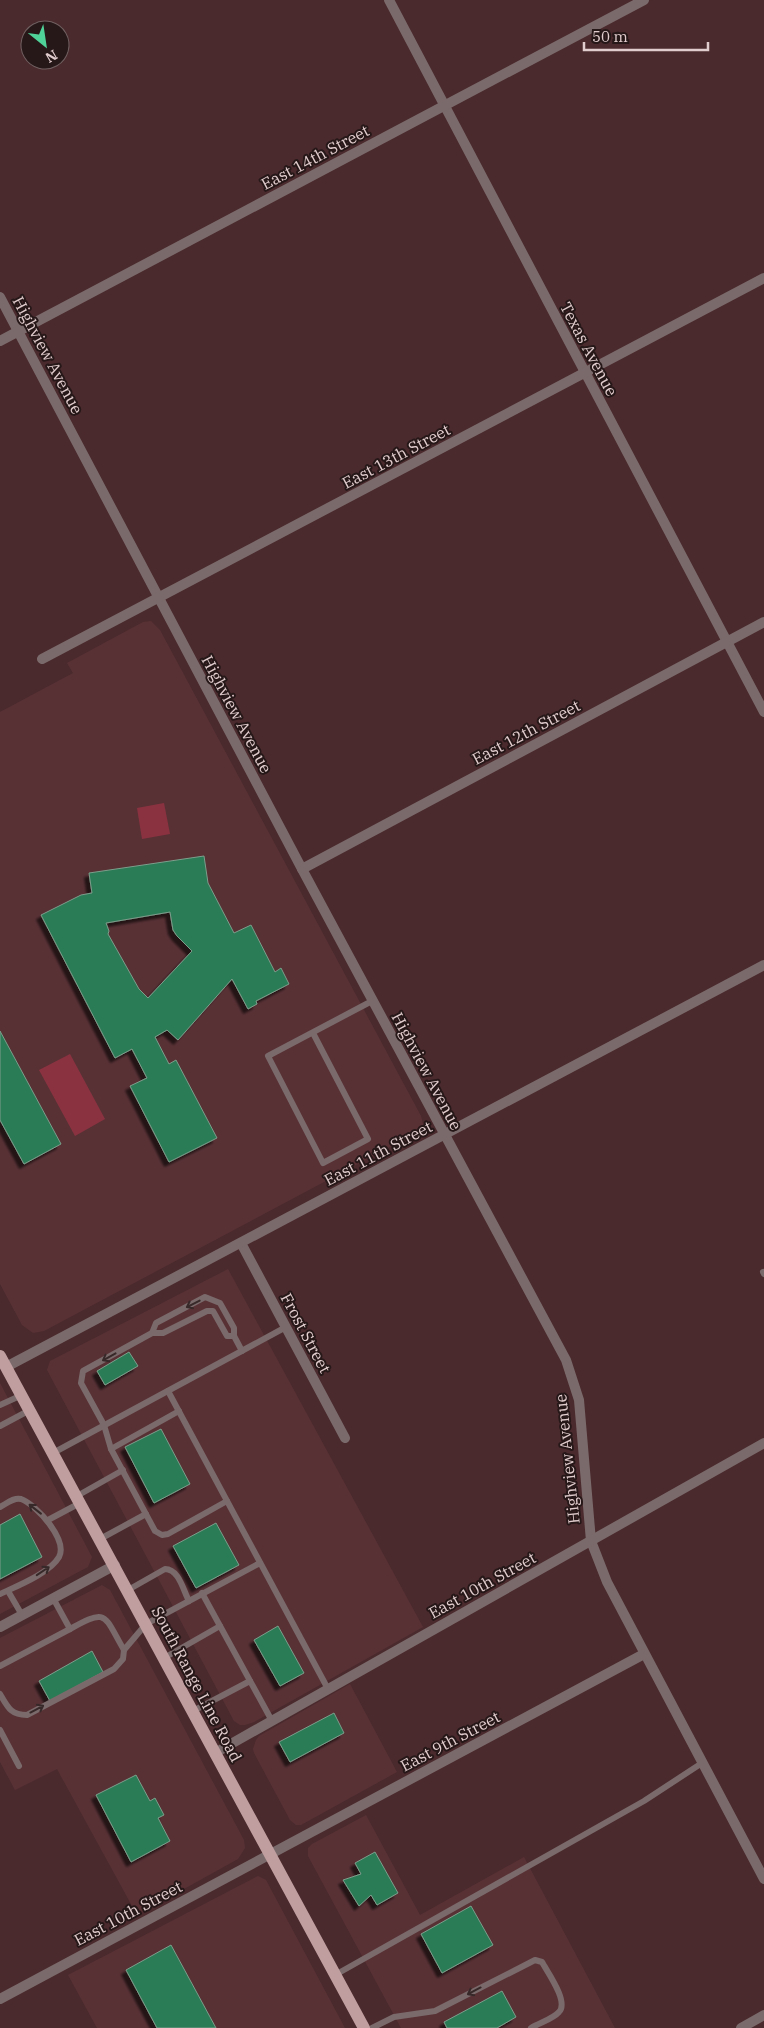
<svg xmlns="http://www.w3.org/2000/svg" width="764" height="2028" font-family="'IBM Plex Serif',serif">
<defs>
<filter id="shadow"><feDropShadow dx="-4.5" dy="4.5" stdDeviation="1" flood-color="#0009"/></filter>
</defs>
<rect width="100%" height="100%" fill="#4a2a2d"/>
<!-- built -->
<g fill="#583135">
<path d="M151,621L160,630L421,1116L423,1124L421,1129L416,1133L44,1331L33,1333L22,1325L0,1284V712L73,673L67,663L143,622Z"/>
<path d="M228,1269L423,1627L254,1722L245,1725H240L234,1721L47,1370L50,1361Z"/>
<path d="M0,1383L92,1557L88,1567L84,1569L0,1614Z"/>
<path d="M102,1585L110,1590L244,1840L245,1848L238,1859L137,1915L57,1769L15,1790L0,1762V1638Z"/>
<path d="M350,1684L397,1772L301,1825H296L290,1820L254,1753L253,1749L256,1740L259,1736Z"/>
<path d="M366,1815L420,1915L524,1857L615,2028H401L308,1856V1848L312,1844Z"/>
<path d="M258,1876L266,1880L345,2028H97L68,1975Z"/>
</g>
<!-- green -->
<g fill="#8b3240">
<path d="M164,803L170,834L142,839L137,808Z"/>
<path d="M70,1054L105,1119L75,1136L39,1070Z"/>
</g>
<!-- building -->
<g fill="#297b56" stroke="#7c9e8b" fill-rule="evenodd" filter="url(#shadow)">
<path d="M204,856L208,883L234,933L251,925L275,972L281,968L289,984L256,1001L257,1004L248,1009L232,979L178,1040L167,1030L155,1037L169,1064L176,1060L217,1138L169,1162L130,1086L147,1078L132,1049L115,1058L41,915L81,895L92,893L89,873ZM170,912L173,930L177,936L192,951L148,998L139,989L108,934L109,931L106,923Z"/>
<path d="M0,1031L61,1144L24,1164L0,1120Z"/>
<path d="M129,1352L138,1366L105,1385L97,1371Z"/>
<path d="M161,1429L190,1484L154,1503L125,1447Z"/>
<path d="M20,1514L42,1557L0,1579V1525Z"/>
<path d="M216,1523L239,1565L196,1588L173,1546Z"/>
<path d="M278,1626L304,1673L280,1686L254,1640Z"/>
<path d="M92,1651L103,1672L50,1701L39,1681Z"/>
<path d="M334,1713L344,1733L290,1762L279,1742Z"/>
<path d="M136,1775L150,1801L155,1798L164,1815L158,1818L170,1841L131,1862L96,1795Z"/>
<path d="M375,1852L398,1893L377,1905L371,1895L359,1906L343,1880L361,1874L355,1863Z"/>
<path d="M471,1906L493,1945L442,1973L421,1934Z"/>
<path d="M171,1945L216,2028H157L126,1970Z"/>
<path d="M502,1991L516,2017L497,2028H447L444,2022Z"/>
</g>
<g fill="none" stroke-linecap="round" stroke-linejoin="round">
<!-- service -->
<g stroke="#7b6a6b" stroke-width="6">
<path d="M313,1033L368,1139L323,1163L268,1056L372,1001"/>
<path d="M763,1272L764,1274"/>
<path d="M152,1333L156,1323L205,1297L220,1303L234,1328V1336L242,1351"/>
<path d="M168,1391L328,1689"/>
<path d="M0,1405L22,1395"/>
<path d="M0,1426L30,1410"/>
<path d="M111,1449L179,1411"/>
<path d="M53,1453L286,1327"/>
<path d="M77,1496L123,1470"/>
<path d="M227,1501L168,1534L162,1535L155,1531L111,1449L104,1425L81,1383L83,1371L152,1333H163L207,1311H213L227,1336H234"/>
<path d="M0,1507C6,1504 14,1497 21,1499C37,1505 68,1540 59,1557C50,1573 17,1586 0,1594"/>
<path d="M48,1520L80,1503"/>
<path d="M100,1539L146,1514"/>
<path d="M128,1590L165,1569C179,1569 183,1590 189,1601"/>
<path d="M8,1591L22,1615"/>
<path d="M202,1593L272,1721"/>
<path d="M70,1629C108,1608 103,1614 124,1650L146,1624L260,1563"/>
<path d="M164,1658L220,1626"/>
<path d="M0,1666L70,1629L53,1598"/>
<path d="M0,1694C8,1708 11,1715 27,1715L114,1669L123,1659L124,1650"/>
<path d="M193,1711L250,1681"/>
<path d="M0,1730L19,1766"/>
<path d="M335,1975L644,1801L702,1763"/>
<path d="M372,2028L394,2017L435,2011L535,1960L542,1962C548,1973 569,2002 559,2012C553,2019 539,2023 531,2028"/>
</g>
<!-- minor -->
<g stroke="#7b6a6b" stroke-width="10">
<path d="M389,0L764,712"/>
<path d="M0,297L302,869L566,1360L579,1400L591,1541L607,1582L764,1879"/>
<path d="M0,341L644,0"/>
<path d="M42,659L764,278"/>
<path d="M302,869L764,622"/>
<path d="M241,1243L345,1438"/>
<path d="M6,1367L764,965"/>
<path d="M0,1627L115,1565"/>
<path d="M215,1753L764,1443"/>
<path d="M0,1999L644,1654"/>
<path d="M741,2028L764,2015"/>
</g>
<!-- primary -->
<path stroke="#c09ea0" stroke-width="12" d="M0,1356L364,2028"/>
</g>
<!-- one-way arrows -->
<defs><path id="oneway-shaft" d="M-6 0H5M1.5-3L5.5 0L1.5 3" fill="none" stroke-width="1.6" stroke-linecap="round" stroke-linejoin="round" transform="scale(1.25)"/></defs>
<g stroke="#372829">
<use href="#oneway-shaft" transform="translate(193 1304) rotate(153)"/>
<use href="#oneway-shaft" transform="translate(109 1357) rotate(151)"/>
<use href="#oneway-shaft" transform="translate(35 1509) rotate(-142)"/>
<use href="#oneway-shaft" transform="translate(43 1571) rotate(-34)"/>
<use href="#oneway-shaft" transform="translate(37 1709) rotate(-28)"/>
<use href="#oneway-shaft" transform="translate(474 1991) rotate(152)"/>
</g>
<g text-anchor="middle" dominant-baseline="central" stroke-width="4" stroke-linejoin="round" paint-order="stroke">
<!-- street labels -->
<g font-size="16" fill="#e2cdce" stroke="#261718">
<text transform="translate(315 157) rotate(-28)">East 14th Street</text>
<text transform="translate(589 349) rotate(62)">Texas Avenue</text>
<text transform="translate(48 355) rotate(62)">Highview Avenue</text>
<text transform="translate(396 456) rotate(-28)">East 13th Street</text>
<text transform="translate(237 714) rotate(62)">Highview Avenue</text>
<text transform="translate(526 732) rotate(-28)">East 12th Street</text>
<text transform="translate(427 1071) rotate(62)">Highview Avenue</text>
<text transform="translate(378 1153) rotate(-28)">East 11th Street</text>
<text transform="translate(306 1333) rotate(62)">Frost Street</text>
<text transform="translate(567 1459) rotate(-96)">Highview Avenue</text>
<text transform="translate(482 1585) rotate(-29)">East 10th Street</text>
<text transform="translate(197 1684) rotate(62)">South Range Line Road</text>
<text transform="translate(450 1741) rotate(-28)">East 9th Street</text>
<text transform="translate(128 1913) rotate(-28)">East 10th Street</text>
</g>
</g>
<!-- north arrow -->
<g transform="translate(45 45) rotate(150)"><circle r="24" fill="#261718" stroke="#716061"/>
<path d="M0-4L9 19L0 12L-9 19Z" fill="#50d398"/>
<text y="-8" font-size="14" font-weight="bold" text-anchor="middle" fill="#e2cdce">N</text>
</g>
<!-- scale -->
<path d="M584 42v8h124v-8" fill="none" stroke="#e2cdce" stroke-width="2.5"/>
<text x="592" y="42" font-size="15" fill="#e2cdce" stroke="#261718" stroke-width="4" paint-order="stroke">50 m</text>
</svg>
